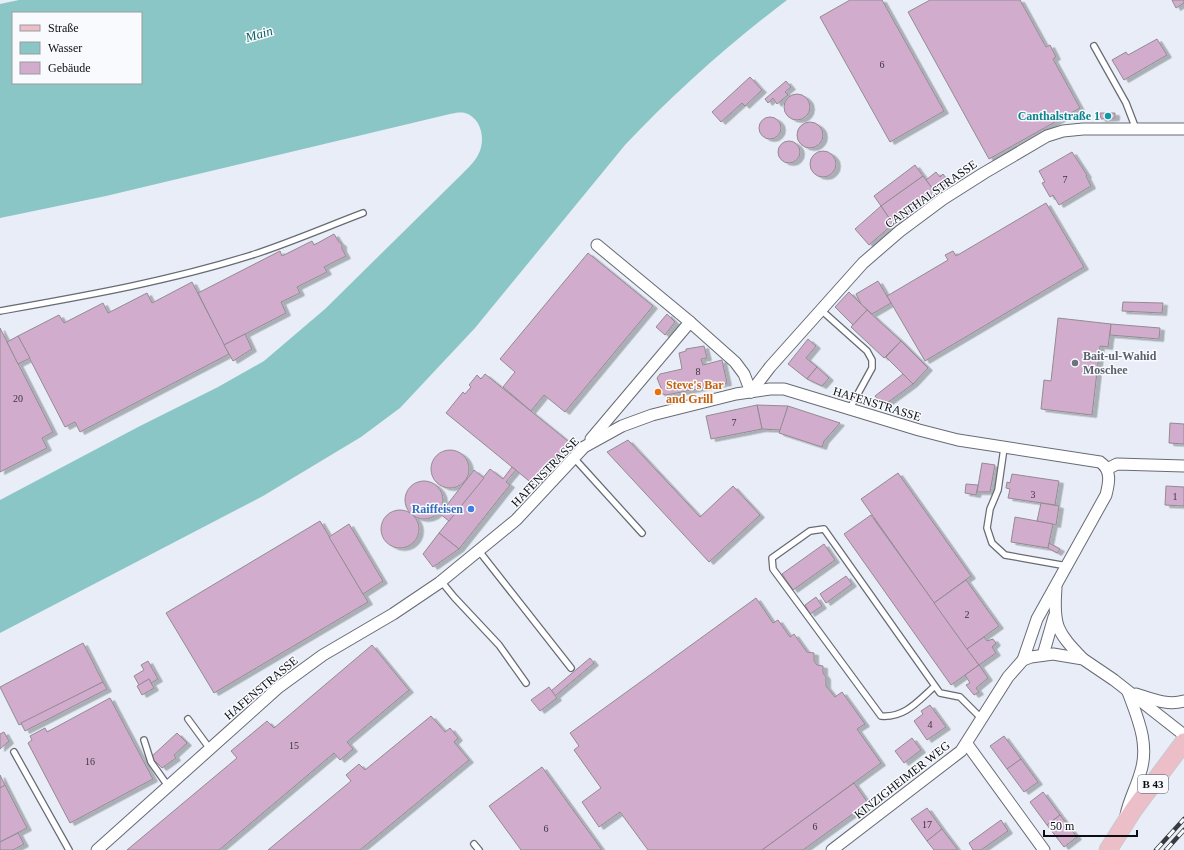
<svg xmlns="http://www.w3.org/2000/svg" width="1184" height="850" font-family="'Times New Roman',serif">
<defs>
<filter id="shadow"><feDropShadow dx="4.5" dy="2.5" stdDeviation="0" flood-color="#0004"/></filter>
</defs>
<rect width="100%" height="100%" fill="#e8edf7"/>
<!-- water -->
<path fill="#8bc6c7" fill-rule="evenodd" d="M19,0H787C729,44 676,91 625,145L475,328L400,408L361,437L263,496L0,633V500L140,426L218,387L264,361L325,309L460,176C466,170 474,163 478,155C486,141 482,118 465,113C460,112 455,113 450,114L106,196L0,218V4ZM13,13H141V83H13Z"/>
<!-- building -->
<g fill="#d1accd" stroke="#938b92" filter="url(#shadow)">
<path d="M850,0H882L944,111L890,142L820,17Z"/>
<path d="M930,0H1020L1046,47L1050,45L1056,57L1053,59L1080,108L989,159L908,12Z"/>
<path d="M1172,0H1184V3L1176,8Z"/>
<path d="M1157,39L1167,55L1124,80L1112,60L1126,52L1128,55Z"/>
<path d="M750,77L762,90L745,106L742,103L721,122L712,112Z"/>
<path d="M786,81L791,87L785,92L788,95L777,104L773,98L768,103L765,99Z"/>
<circle cx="797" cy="107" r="13"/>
<path d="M1100,113H1115V118L1101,119Z"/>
<circle cx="770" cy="128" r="11"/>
<circle cx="810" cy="135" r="13"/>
<circle cx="789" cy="152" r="11"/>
<circle cx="823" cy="164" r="13"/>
<path d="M1072,152L1087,175L1086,176L1091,186L1059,205L1053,195L1050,197L1042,183L1045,182L1039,171Z"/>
<path d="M915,165L923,176L881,206L874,196Z"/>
<path d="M936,172L940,177L943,174L946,178L942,181L945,185L935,192L926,180Z"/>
<path d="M923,176L935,192L893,224L881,206Z"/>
<path d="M1046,203L1084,267L925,361L887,296L948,260L945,255L953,251L956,256Z"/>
<path d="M881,206L893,224L869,245L855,229Z"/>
<path d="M334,234L339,242L342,244V249L346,256L324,267L327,272L297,287L300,293L281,302L286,313L224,345L198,293L280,251L282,256L312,241L314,245Z"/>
<path d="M588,253L653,306L565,412L544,395L531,411L503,387L515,372L500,359Z"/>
<path d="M878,281L891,303L872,314L861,304L856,294Z"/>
<path d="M192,282L229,354L80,432L75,422L65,427L18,336L59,315L64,323L103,303L108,313L147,293L152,303Z"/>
<path d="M849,292L867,310L853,325L835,307Z"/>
<path d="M1123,302L1163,303L1162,313L1122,311Z"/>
<path d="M867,310L901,341L884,358L851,327Z"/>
<path d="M667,314L675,322L665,335L656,327Z"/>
<path d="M1058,318L1111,324L1108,347L1100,346L1092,415L1041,409L1044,380L1051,381Z"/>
<path d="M1111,324L1160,328L1159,339L1110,335Z"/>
<path d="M0,328L53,432L42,438L47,448L0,472Z"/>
<path d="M245,334L252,349L233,361L224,345Z"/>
<path d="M18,336L30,358L18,364L7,342Z"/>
<path d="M808,339L816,346L806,358L817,367L807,379L788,364Z"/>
<path d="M901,341L928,368L913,384L886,357Z"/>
<path d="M704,346L707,358L701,359L703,365L722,360L727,383L666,395L660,393L661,388L657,378L660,374L682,369L679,353L686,351V349Z"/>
<path d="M817,367L829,378L822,386L807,379Z"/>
<path d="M485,374L569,442L534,485L446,413L463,392L465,394L471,387L469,385L477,375L481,379Z"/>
<path d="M903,374L913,384L883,406L875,396Z"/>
<path d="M757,405L788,406L781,430L762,429Z"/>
<path d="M757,405L762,429L711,439L706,416Z"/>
<path d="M788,406L840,423L824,441L822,447L779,433Z"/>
<path d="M1170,423L1184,424V444L1169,443Z"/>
<path d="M628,440L700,517L733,486L760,515L709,562L607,452Z"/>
<circle cx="450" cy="469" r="19"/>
<path d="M982,463L995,465L990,492H977Z"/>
<path d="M512,467L516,470L506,482L510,485L459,549L439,533L490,469L503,479Z"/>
<path d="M474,470L484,478L449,521L440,514Z"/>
<path d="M898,473L971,576L934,603L861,499Z"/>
<path d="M1012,474L1059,481L1055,505L1008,498L1010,489L1006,488L1007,482L1010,483Z"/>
<circle cx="424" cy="500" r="19"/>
<path d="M966,484L978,485L976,495L965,493Z"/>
<path d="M1166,486L1184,487V506L1165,505Z"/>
<path d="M1041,503L1059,506L1056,525L1037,521Z"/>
<circle cx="400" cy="529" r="19"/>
<path d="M871,515L979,665L951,685L844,534Z"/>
<path d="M1015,517L1053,524L1048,548L1011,542Z"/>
<path d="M320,521L368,602L214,693L166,613Z"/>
<path d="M349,524L383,581L363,594L329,537Z"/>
<path d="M439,533L459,549L433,567L423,554Z"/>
<path d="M1049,543L1060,549L1057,553L1048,548Z"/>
<path d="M824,544L835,560L793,590L782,574Z"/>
<path d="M846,576L852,584L826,603L820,594Z"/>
<path d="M966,580L999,626L967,649L934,603Z"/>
<path d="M816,597L822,606L810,614L805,605Z"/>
<path d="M756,598L773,623L778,620L790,637L794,634L807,652L814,653V661L817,665L823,666V673L826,677V686L835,697L842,692L865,724L857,729L881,763L762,850H648L620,812L599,827L582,802L601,788L574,750L579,746L570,733Z"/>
<path d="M984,637L987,641L993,639L996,643L992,647L996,653L979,665L967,649Z"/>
<path d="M83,643L103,682L19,725L0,687Z"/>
<path d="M372,645L409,690L347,742L353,749L340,760L334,753L219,850H127L237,758L231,751L267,721L274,728Z"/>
<path d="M590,658L594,663L555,696L551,691Z"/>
<path d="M148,661L158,679L151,683L149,679L139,685L134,676L144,670L141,665Z"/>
<path d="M979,665L988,678L976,688L979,692L974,695L966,685L970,683L965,675Z"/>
<path d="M149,679L154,688L142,695L137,686Z"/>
<path d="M103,682L107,689L25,731L21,723Z"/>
<path d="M549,687L557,698L540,711L531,700Z"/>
<path d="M110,698L153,779L70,823L28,743L32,740L30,736L45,728L47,732Z"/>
<path d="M930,705L946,727L927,740L914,721L923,714L921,711Z"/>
<path d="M431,716L445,732L450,728L458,738L454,742L469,760L360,850H268L351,781L346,775L359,764L365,770Z"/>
<path d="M4,732L9,741L0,749V734Z"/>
<path d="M177,733L187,743L174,755L176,758L162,768L151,757Z"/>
<path d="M1004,736L1021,759L1007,769L990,746Z"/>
<path d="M912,738L921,750L904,763L895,751Z"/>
<path d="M1021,759L1038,782L1024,792L1007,769Z"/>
<path d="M542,767L602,850H521L489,806Z"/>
<path d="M0,775L5,785L0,788Z"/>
<path d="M854,783L868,803L803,850H762Z"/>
<path d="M5,785L27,828L0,842V788Z"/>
<path d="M1043,792L1060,815L1047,825L1030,802Z"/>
<path d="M927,808L942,829L927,841L911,819Z"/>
<path d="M1060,815L1077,837L1064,847L1047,825Z"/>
<path d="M1001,820L1008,831L981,850H973L969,843Z"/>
<path d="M942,829L958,850H934L927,841Z"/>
<path d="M18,833L24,844L13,850H0V842Z"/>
</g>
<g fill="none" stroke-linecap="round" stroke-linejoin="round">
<defs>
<g id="lane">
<path d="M1094,46L1126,103L1136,129"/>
<path d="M820,309L867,351L872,360V368L849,410"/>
<path d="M0,311C84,296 170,281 252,255C289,243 326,227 363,213"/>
<path d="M1004,448L998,490L990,509L987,528L992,543L1005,555L1067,566"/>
<path d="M574,458L642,533"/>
<path d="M479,551L571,668"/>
<path d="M441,581L454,597L499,645L526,683"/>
<path d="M935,686C918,701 905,718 881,716L773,569L772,558L810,531L824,529L935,686L940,693L960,697L982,719"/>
<path d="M188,719L210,749"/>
<path d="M144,740L151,762L168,786"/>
<path d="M14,752L69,850"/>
<path d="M474,844L479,850"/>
</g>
<g id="street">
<path d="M597,245L690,322L735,362L744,374L751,392"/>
<path d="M751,392L770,367L863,263L900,231L943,199L984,173L1047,136L1063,131L1083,129H1184"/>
<path d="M591,439L690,322"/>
<path d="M1107,469L1117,464L1184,466"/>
<path d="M1056,588C1053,626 1057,632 1083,659"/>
<path d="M1043,655L1054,617"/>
<path d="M1136,694C1152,699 1168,706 1184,701"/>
<path d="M967,744L1044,850"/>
<path d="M1126,815C1129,800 1136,788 1140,774C1150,745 1138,719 1128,692"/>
<path d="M97,850L279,687L323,655L393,614L439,583L516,520L584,447L622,426L652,415L736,394L770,389H784L919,430L958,440L1100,462C1112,470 1109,483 1106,495L1037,619L1023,660"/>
<path d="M832,850L961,751L1008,677L1023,660L1031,657L1053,654L1083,659L1114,680L1184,735"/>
</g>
<path id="primary" d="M1108,850L1134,809L1184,742"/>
</defs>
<!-- lane casing -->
<use href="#lane" stroke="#676b74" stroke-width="8"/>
<!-- street casing -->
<use href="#street" stroke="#676b74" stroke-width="13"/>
<!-- primary casing -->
<use href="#primary" stroke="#cacacb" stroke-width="19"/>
<!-- lane -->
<use href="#lane" stroke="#fff" stroke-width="5.5"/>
<!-- street -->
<use href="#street" stroke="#fff" stroke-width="11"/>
<!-- primary -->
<use href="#primary" stroke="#ebbec8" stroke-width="17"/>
<defs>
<g id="rail">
<path d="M1156,850L1184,819"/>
<path d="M1166,850L1184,830"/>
</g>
</defs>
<!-- rail casing -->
<use href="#rail" stroke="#383a3f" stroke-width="4.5"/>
<!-- rail -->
<use href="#rail" stroke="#f8fafe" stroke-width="3" stroke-dasharray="9" stroke-linecap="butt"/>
</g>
<!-- markers -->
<circle fill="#0f9aa8" stroke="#f8fafe" stroke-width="1.5" cx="1108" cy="116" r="4"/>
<circle fill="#6b7280" stroke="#f8fafe" stroke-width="1.5" cx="1075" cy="363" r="4"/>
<circle fill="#e8710a" stroke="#f8fafe" stroke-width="1.5" cx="658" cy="392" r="4"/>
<circle fill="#3f7fe0" stroke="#f8fafe" stroke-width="1.5" cx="471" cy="509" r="4"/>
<g text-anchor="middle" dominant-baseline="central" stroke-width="3" stroke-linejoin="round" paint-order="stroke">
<!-- number labels -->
<g font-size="10" fill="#3d3540">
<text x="882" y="64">6</text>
<text x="1065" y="179">7</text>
<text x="698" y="371">8</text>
<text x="18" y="398">20</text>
<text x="734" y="422">7</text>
<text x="1033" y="494">3</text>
<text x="1175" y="496">1</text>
<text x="967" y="614">2</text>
<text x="930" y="724">4</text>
<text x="294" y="745">15</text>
<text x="90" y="761">16</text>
<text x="927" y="824">17</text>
<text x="815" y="826">6</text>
<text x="546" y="828">6</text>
</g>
<!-- shield labels -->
<rect fill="#f8fafe" stroke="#535458" stroke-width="1" x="1138" y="775" width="30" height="18" rx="3"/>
<g font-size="11" font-weight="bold" fill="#0c0d11">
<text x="1153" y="784">B 43</text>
</g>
<!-- culture labels -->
<g font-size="12" font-weight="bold" fill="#0d838f" stroke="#f8fafe" text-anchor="end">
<text x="1100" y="116">Canthalstraße 1</text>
</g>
<!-- street labels -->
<g font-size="12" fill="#0c0d11" stroke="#f8fafe">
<text transform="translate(931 194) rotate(-35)">CANTHALSTRASSE</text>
<text transform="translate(877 404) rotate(17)">HAFENSTRASSE</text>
<text transform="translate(545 472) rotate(-46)">HAFENSTRASSE</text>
<text transform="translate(261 688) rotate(-40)">HAFENSTRASSE</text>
<text transform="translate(902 780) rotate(-38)">KINZIGHEIMER WEG</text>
</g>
<!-- worship labels -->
<g font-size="12" font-weight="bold" fill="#5b616d" stroke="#f8fafe" text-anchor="start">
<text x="1083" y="356">Bait-ul-Wahid<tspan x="1083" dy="14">Moschee</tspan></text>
</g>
<!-- food labels -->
<g font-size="12" font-weight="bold" fill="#c56008" stroke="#f8fafe" text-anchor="start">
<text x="666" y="385">Steve's Bar<tspan x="666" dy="14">and Grill</tspan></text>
</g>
<!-- shop labels -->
<g font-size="12" font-weight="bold" fill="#366cbe" stroke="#f8fafe" text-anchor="end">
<text x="463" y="509">Raiffeisen</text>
</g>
<!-- water labels -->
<g font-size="13" font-style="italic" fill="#0a6061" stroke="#f8fafe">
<text transform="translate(259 34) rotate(-16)">Main</text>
</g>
</g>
<!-- legend -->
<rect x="12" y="12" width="130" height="72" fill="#f8fafe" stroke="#9a9b9f"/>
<rect x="20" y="25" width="20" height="6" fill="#ebbec8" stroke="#9a9b9f"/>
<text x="48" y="32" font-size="12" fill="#0c0d11">Straße</text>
<rect x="20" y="42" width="20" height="12" fill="#8bc6c7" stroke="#9a9b9f"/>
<text x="48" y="52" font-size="12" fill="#0c0d11">Wasser</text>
<rect x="20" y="62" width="20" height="12" fill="#d1accd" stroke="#9a9b9f"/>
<text x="48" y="72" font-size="12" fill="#0c0d11">Gebäude</text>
<!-- scale -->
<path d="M1044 830v6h93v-6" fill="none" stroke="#0c0d11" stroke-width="2"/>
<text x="1050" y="830" font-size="12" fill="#0c0d11" stroke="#f8fafe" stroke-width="3" paint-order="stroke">50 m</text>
</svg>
